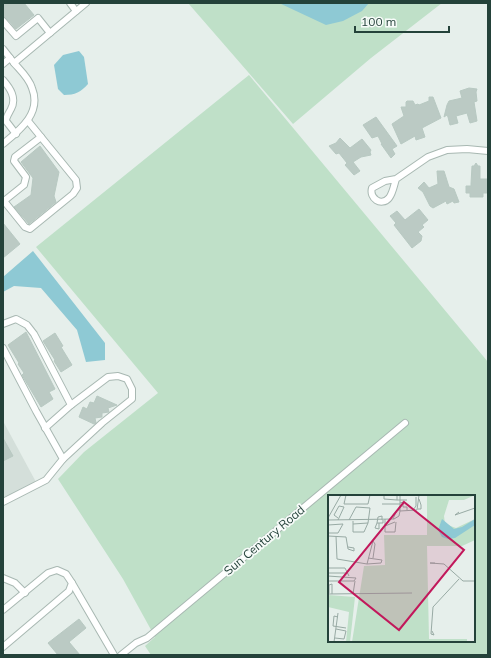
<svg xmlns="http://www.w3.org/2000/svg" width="491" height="658" font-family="Mulish,sans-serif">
<rect width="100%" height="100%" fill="#e6efeb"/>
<!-- built -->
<path fill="#d4dfda" d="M3,421L36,482L3,499Z"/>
<!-- green -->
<g fill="#bfe0c8" fill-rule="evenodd">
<path d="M188,3H442L371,58L293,124Z"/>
<path d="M249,75L488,362V655H151L145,646L155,637L123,579L58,479L84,452L158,393L36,247ZM329,496H474V641H329Z"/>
</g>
<!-- water -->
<g fill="#8ec9d4">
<path d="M279,3H369L362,11L343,21L326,25Z"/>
<path d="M79,51L84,57L88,84C81,92 75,95 64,95L58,89L54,65L63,55Z"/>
<path d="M33,251L105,343V360L86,362L77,330L41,288L14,286L3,292V277Z"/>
</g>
<!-- building -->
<g fill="#bbcac4" stroke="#b8c9c2">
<path d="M3,3H24L34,15L16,29L6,18L3,17Z"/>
<path d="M469,88L477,89L476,92L477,101L474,102L477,121L470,123L467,113L456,116L458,123L450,125L448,117L447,115L444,117L447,105L449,101L462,98L460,91Z"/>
<path d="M429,97H433L441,118L422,128L425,137L416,140L415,136L401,144L392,124L404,116L401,107H406V102L407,101H413L415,105L418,104L419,105L429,101Z"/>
<path d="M376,117L397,146L392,149L395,154L391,158L381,144H382L378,136L372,138L363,125Z"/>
<path d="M340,138L350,148L362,139L371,150L370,152L371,155L361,157L353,162L360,171L354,175L345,165L347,163L339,153L336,154L329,146L336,143Z"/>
<path d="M40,146L59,172L54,196L56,202L29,224L14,207L31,195L33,178L21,162Z"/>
<path d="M476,163L478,166H480V179H488V193H483V197H470V193H466V186H471V184L472,166H474Z"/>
<path d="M437,171H444L449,187L454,189L459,202L454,203L453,201L447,204L446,201L433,208L430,206L423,192L418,188L424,182L429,188L438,184Z"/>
<path d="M419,209L428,220L422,225L424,227L418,232L422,236L421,241L412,248L394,225L396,223L390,216L397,211L405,220Z"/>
<path d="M3,223L20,244L3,258Z"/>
<path d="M26,332L55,389L49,392L53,399L41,407L22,375L24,373L18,364L19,363L8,345Z"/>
<path d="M55,333L63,346L61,347L72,365L61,372L54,361L55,360L43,341Z"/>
<path d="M97,396L117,405L108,408L109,412L102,413V417L95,418L96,423L94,424L79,417L83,407L87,409L90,402L94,403Z"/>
<path d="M3,438L13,456L3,461Z"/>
<path d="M79,619L86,628L69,642L80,655H58L48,643Z"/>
</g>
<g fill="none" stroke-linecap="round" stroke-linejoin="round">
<defs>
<g id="minor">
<path d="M70,3L76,11"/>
<path d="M3,21L16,36L38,18L50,33"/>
<path d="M3,49L14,63L86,3"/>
<path d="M3,64L10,58"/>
<path d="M3,80C10,88 17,98 11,109C9,113 6,117 6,121L16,134"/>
<path d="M3,144C20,130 42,113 32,88C29,78 20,70 14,63"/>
<path d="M396,179C394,185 393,193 389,198C381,207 369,198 372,188L385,181L396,179L428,157L447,150L467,149L488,151"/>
<path d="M3,200L4,201L24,185L26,177L14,161L15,157L41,137L28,121"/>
<path d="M4,201L25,227L30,229L73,194L77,188L76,180L41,137"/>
<path d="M3,324L16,319L27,325L34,334L71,405"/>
<path d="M3,348L36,411L63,459L46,480L3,502"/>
<path d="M45,428L71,405L108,377L118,376L127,379L132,389V399L102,423L63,459"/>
<path d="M3,578L15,583L25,593"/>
<path d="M72,583L114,655"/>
<path d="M3,610L48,573L57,570L66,574L72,583L69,591L3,647"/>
<path d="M121,655L136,643L147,638L405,423"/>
</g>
</defs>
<!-- minor casing -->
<use href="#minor" stroke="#a8b8b2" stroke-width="8"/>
<!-- minor -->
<use href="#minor" stroke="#fff" stroke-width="6"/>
</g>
<g text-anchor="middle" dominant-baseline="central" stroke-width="3.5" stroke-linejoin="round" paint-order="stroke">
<!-- street labels -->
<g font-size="12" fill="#24423a" stroke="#f7fbf9">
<text transform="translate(264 540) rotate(-40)">Sun Century Road</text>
</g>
</g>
<!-- overview -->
<g transform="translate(328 495)">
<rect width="147" height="147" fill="#e6efeb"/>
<path d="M99,0H147L136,5H121L116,21L117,29L128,33L147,24V45L134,51H99L101,144H139V147H24L36,71L57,70L56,40H99ZM0,100L27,102L22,147H18L21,117L0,112Z" fill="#bfe0c8"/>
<path d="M114,24L126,34L134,32L147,24V30L127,43L120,44L114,42L110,35Z" fill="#8ec9d4"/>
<path fill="none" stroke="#98aaa4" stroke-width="1" d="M18,0L16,9H40L42,0M56,0V4L69,5M69,0V5H79M72,0V16L89,15L91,0M72,8L75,7V12H79V15M54,9H72M90,14H93V10L91,4M85,15L88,11V2M131,17L127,20L147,13M0,23L13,0M57,24V31L67,27M65,24L69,15H72M0,25L66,24L71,21L72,16M10,25L16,12L11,11L6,20L10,23M21,25L28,12L42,13L40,28L25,29V26M54,25V21L50,22L49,28H55V25M49,28L47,33L51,34V28M25,29V37H36L40,28M0,30L15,29M57,31V37H67L68,27M0,38H10L15,29M0,41L18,42L20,54L26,56V53L20,52M8,41L9,64L39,69L45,46L47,49L45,63M107,68H102L116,69L135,86H147M39,69L53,68L54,65L40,63M0,73H17L21,81M0,78H20M0,81L28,83L26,86H0M1,98V90L4,89V99M0,99L84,98M25,99L27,86M10,122L6,121L5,131L18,133M104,136L106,140L103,139L105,112L131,84M7,143L16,144L18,136L8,134M6,147L10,118"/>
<path fill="#c2185b" fill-opacity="0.15" stroke="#c2185b" stroke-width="2" d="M76,7L136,55L71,135L11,87Z"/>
<rect width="147" height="147" fill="none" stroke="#24423a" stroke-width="2"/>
</g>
<!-- border -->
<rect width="491" height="658" fill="none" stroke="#24423a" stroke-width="8"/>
<!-- scale -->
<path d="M355 26v6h94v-6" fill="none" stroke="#24423a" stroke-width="2"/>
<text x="361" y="26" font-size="12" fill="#24423a" stroke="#f7fbf9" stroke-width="3" paint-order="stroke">100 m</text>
</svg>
